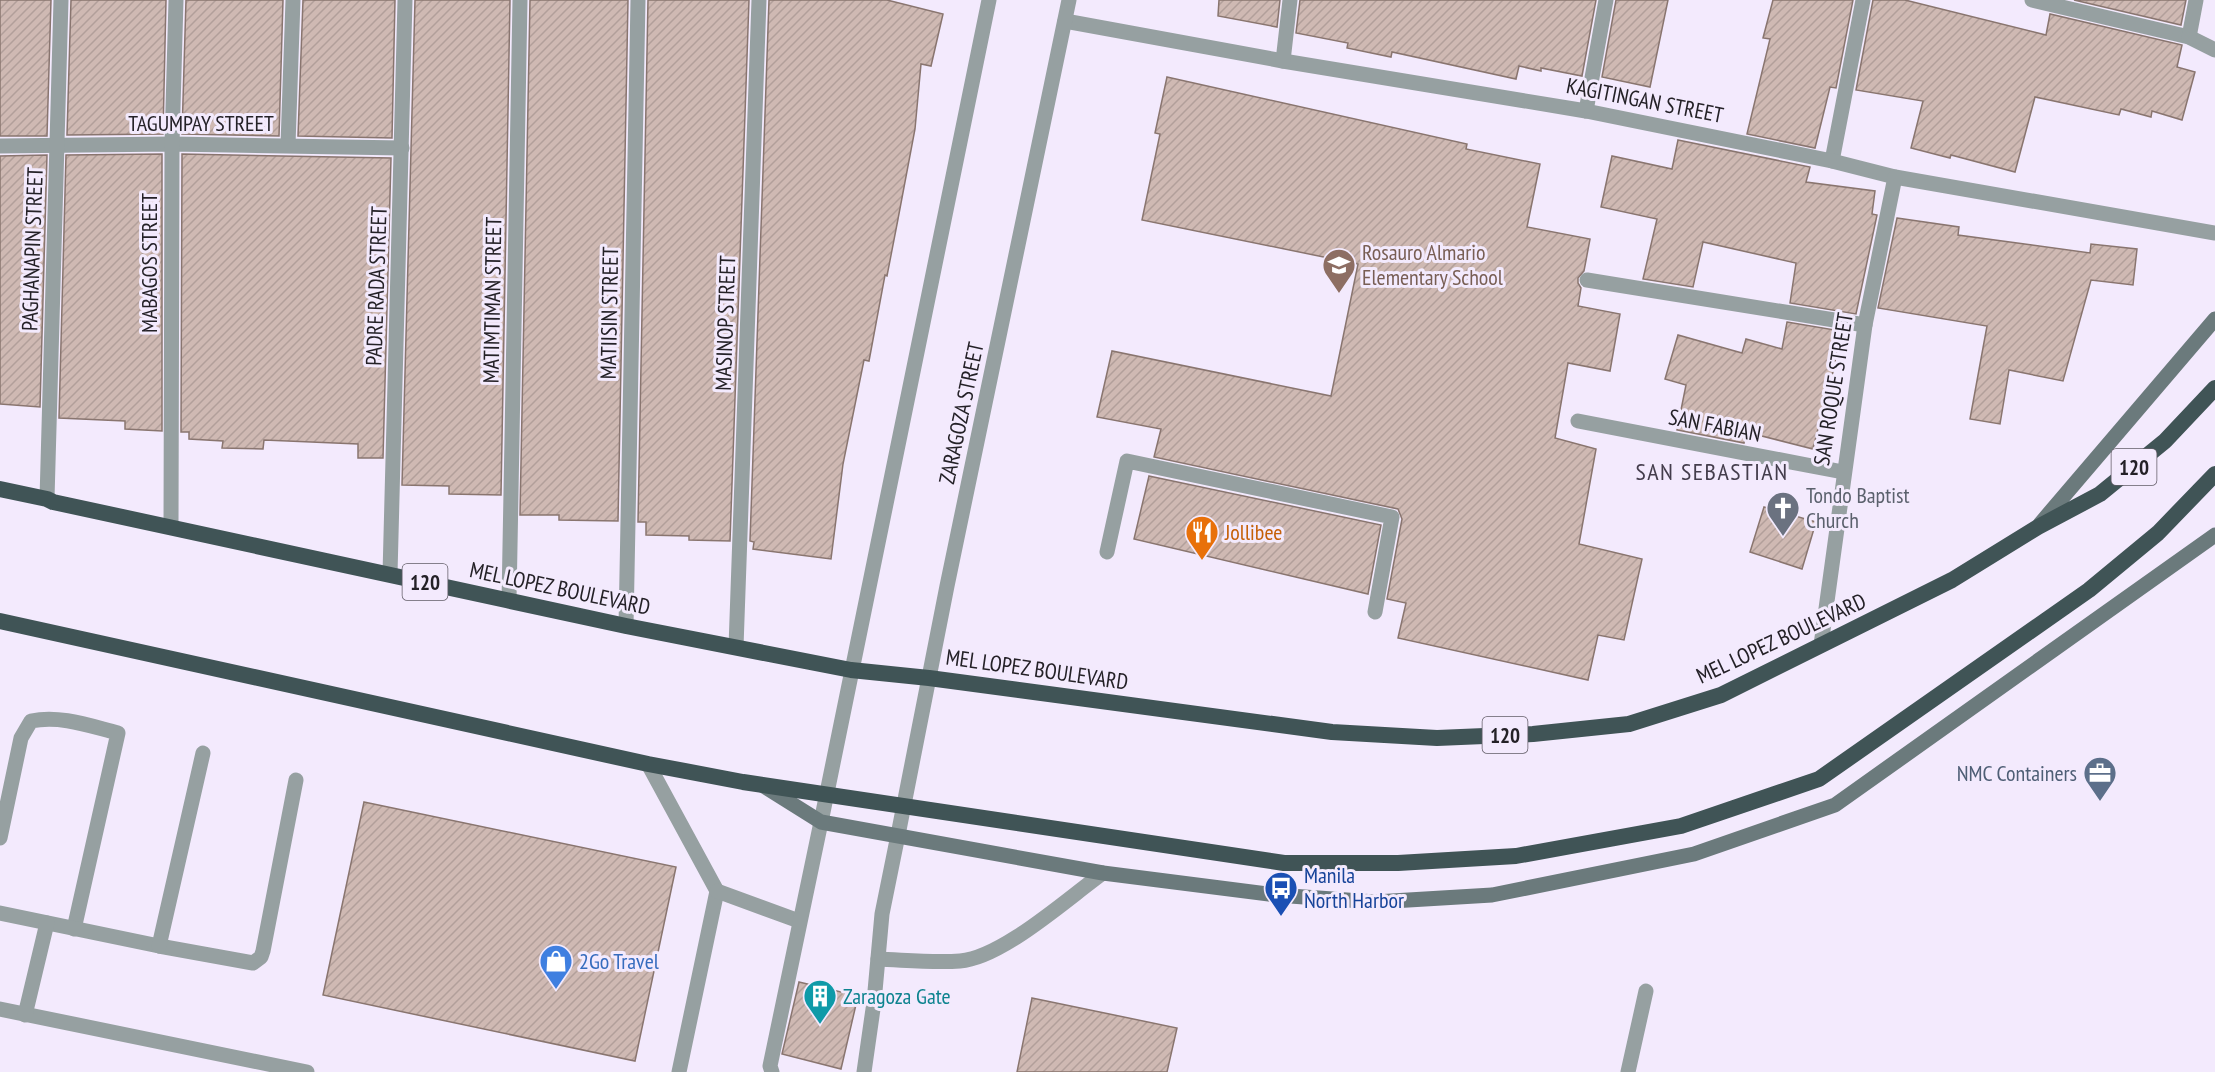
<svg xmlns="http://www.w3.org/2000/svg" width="2215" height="1072" font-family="'PT Sans Narrow',sans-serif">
<defs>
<pattern id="building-hatch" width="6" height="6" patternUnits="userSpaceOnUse" patternTransform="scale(1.5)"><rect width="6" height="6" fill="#cfb9b3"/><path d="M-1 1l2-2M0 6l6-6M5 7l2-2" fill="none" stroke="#b29f9a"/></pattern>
</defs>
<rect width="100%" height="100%" fill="#f3eafd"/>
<!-- building -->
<g fill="url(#building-hatch)" stroke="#89756f" stroke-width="1.5">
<path d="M0,0H51L47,136H0Z"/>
<path d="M71,0H166L163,134L67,135Z"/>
<path d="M186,0H283L279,136L182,134Z"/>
<path d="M303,0H395L392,138L298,136Z"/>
<path d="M415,0H510L501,495L449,494V486L402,485Z"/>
<path d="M530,0H628L618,521L559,520V515H520Z"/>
<path d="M648,0H749L730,541L689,540V536L646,535V522H638Z"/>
<path d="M769,0H887L943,14L931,66L921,64L915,129L898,219L887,276L885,275L869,361L864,360L843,464L831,559L753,549L754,542L750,541Z"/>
<path d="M1219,0H1280L1277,27L1218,16Z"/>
<path d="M1300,0H1596L1582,76L1541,68V71L1519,66L1516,79L1392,52L1391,57L1347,48L1348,43L1296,33Z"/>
<path d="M1616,0H1668L1650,87L1602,77Z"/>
<path d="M1773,0H1853L1836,88L1830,87L1815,148L1747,134L1770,39L1763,38Z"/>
<path d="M1873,0H1905L2046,35L2050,14L2182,45L2177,67L2195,72L2182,120L2152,111L2151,117L2121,109L2119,115L2035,97L2015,172L1951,155L1950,158L1911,148L1923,101L1856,90Z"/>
<path d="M2074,0H2186L2181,25Z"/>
<path d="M1167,77L1467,144L1466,149L1540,164L1527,227L1590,239L1584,271L1578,278V283L1581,288L1578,306L1620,314L1610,371L1568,363L1555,438L1596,449L1579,544L1642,559L1624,640L1598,635L1588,680L1398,638L1406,603L1387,599L1402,519L1398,509L1154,457L1161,429L1097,417L1112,351L1331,396L1358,264L1142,220L1160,134L1155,133Z"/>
<path d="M1678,140L1810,167L1806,182L1875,191L1872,214L1877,215L1856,314L1790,303L1796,263L1703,242L1693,287L1643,279L1657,219L1601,207L1612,156L1672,169Z"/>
<path d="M162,154V431L125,429V421L59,418L66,155Z"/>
<path d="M182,154L391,158L383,458H358V444L264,440L263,449L222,448L223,441L189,439V432H181Z"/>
<path d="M47,155L40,407L0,404V156Z"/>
<path d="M1897,218L1959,227L1958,235L2090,253L2091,244L2137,249L2133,285L2091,280L2063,381L2009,370L2000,424L1970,419L1987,326L1878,308Z"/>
<path d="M1787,322L1841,331L1828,397L1826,396L1813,449L1746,432L1744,443L1677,430L1686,385L1665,379L1678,335L1742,353L1746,339L1782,349Z"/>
<path d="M1149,476L1381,525L1368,594L1134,539Z"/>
<path d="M1764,507L1816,522L1802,569L1750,552Z"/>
<path d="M364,802L676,867L635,1061L323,995Z"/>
<path d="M799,982L858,996L841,1069L782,1054Z"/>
<path d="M1032,998L1177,1028L1167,1072H1017Z"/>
</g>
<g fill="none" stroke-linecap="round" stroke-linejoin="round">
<!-- service -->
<g stroke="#96a0a1" stroke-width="15">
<path d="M1587,280L1865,325"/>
<path d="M1578,421L1843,472"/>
<path d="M1107,552L1127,461L1392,517L1375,612"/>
<path d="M648,764L717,891L679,1072"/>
<path d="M0,838L21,738L31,721C61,715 90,726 118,733L74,929"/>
<path d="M717,891L799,921"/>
<path d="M0,913L159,946L253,963L261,957L263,951L296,780"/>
<path d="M159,946L203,753"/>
<path d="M878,959C905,960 933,963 960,961C1002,958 1068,898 1103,873"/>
<path d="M0,1009L307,1072"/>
<path d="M25,1015L47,923"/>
<path d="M772,1072L770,1066L821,822"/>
<path d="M864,1072L874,1002L882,914L898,835"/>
<path d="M1628,1072L1646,991"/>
</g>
<!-- pedestrian -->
<g stroke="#96a0a1" stroke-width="15">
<path d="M2032,0L2189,37L2215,50"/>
<path d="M2189,37L2196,0"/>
<path d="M1586,111L1606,0"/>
<path d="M1832,161L1863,0"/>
</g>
<!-- minor -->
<g stroke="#96a0a1" stroke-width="15">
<path d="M1065,21L1283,61L1586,111L1832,161L1895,177L2215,233"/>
<path d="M1283,61L1290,0"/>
<path d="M288,145L293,0"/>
<path d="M0,146L172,144L402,148"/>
<path d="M47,499L61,0"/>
<path d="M171,527L172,144L176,0"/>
<path d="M390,574L405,0"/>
<path d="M509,601L520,0"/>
<path d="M626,626L638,0"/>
<path d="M1821,645L1865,325L1895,177"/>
<path d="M736,647L759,0"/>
</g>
<!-- tertiary -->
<g stroke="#96a0a1" stroke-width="15">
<path d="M821,822L989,0"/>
<path d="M898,835L947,586L1069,0"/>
</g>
<!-- secondary -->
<g stroke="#6b7a7c" stroke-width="15">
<path d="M2040,524L2215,319"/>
<path d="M762,785L821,822L1103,873L1276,895L1375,902L1492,895L1694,854L1835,805L2215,535"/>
</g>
<!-- trunk -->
<g stroke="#405456" stroke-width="16">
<path d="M0,489L47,499L53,502L626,626L851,670L929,678L1332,732L1437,738L1533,734L1629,724L1721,695L1952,580L2038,527L2100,494L2165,441L2215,388"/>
<path d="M0,621L648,764L743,782L1284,863H1398L1516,856L1681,826L1819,779L2089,590L2158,533L2215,474"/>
</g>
</g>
<!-- icons -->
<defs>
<symbol id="school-pin" viewBox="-11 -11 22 30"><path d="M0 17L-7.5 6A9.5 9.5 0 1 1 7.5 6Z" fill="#8d6e63" stroke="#f3eafd"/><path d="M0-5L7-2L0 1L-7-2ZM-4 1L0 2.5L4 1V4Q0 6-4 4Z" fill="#fff"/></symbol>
<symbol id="church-pin" viewBox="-11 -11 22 30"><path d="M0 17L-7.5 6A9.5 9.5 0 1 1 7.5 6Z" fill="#6b7280" stroke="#f3eafd"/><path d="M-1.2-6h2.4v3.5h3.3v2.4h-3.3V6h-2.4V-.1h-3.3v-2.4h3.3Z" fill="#fff"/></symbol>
<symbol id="restaurant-pin" viewBox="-11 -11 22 30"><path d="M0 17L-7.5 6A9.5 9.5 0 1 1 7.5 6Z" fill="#e8710a" stroke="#f3eafd"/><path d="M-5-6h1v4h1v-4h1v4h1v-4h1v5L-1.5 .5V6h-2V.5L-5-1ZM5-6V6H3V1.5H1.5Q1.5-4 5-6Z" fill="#fff"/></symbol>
<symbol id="office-pin" viewBox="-11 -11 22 30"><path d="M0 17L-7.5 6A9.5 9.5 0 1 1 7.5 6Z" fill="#5c6f8a" stroke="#f3eafd"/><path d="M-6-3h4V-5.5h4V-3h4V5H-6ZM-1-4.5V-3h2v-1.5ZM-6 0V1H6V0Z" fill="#fff"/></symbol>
<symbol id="bus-pin" viewBox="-11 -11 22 30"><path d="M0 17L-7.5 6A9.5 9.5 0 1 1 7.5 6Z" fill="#1a4fb4" stroke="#f3eafd"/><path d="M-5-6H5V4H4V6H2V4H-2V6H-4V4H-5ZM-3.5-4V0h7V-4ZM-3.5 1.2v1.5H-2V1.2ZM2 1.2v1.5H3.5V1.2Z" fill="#fff"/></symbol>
<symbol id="shop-pin" viewBox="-11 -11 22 30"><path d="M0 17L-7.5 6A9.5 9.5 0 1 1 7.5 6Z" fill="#3f7fe0" stroke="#f3eafd"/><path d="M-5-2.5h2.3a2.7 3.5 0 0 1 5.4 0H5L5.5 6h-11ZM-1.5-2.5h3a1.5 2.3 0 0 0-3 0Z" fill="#fff"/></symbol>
<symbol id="building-pin" viewBox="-11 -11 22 30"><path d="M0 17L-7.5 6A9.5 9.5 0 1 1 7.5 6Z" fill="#0f9aa8" stroke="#f3eafd"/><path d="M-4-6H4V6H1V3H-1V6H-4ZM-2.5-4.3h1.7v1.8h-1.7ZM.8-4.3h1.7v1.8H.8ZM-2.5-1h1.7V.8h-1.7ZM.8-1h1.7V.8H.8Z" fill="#fff"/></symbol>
</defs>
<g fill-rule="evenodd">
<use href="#school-pin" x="1320" y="246" width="38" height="52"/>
<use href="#church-pin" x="1764" y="489" width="38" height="52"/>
<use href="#restaurant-pin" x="1183" y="513" width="38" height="52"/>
<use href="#office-pin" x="2081" y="754" width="38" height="52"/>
<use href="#bus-pin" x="1262" y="869" width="38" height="52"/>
<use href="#shop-pin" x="537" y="942" width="38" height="52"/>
<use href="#building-pin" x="801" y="977" width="38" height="52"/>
</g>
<g text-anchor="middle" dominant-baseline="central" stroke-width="6" stroke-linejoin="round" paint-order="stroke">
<!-- shield labels -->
<g fill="#f3eafd" stroke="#625d67" stroke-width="1.5">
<rect x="2111.5" y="449" width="45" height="36" rx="4.5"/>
<rect x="402.5" y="564" width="45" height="36" rx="4.5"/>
<rect x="1482.5" y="717" width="45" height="36" rx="4.5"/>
</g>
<g font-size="21" font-weight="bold" fill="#242127">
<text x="2134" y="467">120</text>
<text x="425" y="582">120</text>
<text x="1505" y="735">120</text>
</g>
<!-- street labels -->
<g font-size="22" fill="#242127" stroke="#f3eafd">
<text transform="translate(1645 100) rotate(11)">KAGITINGAN STREET</text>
<text x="201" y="123">TAGUMPAY STREET</text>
<text transform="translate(32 249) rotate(-88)">PAGHANAPIN STREET</text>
<text transform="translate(149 263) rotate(-90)">MABAGOS STREET</text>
<text transform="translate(376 286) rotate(-88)">PADRE RADA STREET</text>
<text transform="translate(492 300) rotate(-89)">MATIMTIMAN STREET</text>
<text transform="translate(609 313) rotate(-89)">MATIISIN STREET</text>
<text transform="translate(725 323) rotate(-88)">MASINOP STREET</text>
<text transform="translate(1833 389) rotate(-81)">SAN ROQUE STREET</text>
<text transform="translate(961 413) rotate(-78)">ZARAGOZA STREET</text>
<text transform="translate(1715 425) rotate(11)">SAN FABIAN</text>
<text transform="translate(560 588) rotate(12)">MEL LOPEZ BOULEVARD</text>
<text transform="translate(1781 638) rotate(-25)">MEL LOPEZ BOULEVARD</text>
<text transform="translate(1037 669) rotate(8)">MEL LOPEZ BOULEVARD</text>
</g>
<!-- education labels -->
<g font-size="22" fill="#785e54" stroke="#f3eafd" text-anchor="start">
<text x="1362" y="252">Rosauro Almario<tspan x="1362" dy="25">Elementary School</tspan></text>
</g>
<!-- worship labels -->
<g font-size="22" fill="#5b616d" stroke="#f3eafd" text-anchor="start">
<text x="1806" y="495">Tondo Baptist<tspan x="1806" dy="25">Church</tspan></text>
</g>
<!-- food labels -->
<g font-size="22" fill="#c56008" stroke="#f3eafd" text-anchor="start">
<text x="1225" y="532">Jollibee</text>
</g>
<!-- service labels -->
<g font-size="22" fill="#4e5e75" stroke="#f3eafd" text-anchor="end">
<text x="2077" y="773">NMC Containers</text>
</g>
<!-- transit labels -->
<g font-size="22" fill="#164399" stroke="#f3eafd" text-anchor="start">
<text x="1304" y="875">Manila<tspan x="1304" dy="25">North Harbor</tspan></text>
</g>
<!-- shop labels -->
<g font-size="22" fill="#366cbe" stroke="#f3eafd" text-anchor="start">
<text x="579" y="961">2Go Travel</text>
</g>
<!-- culture labels -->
<g font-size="22" fill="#0d838f" stroke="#f3eafd" text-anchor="start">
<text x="843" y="996">Zaragoza Gate</text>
</g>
<!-- neighbourhood labels -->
<g font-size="24" letter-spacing="1.5" fill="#443d4c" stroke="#f3eafd">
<text x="1712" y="471">SAN SEBASTIAN</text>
</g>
</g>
</svg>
